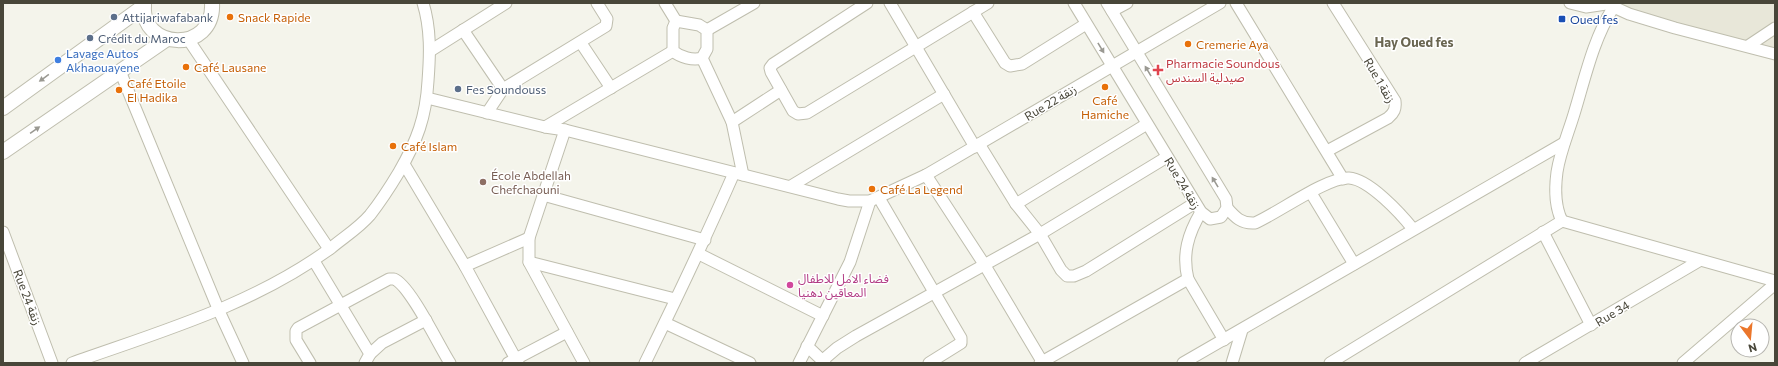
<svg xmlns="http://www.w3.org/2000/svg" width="1778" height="366" font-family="Commissioner,'Noto Sans Arabic',sans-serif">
<rect width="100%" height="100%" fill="#f4f4eb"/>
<!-- residential -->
<path fill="#e8e7d9" d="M1589,3H1775V56Z"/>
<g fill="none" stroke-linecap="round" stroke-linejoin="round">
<defs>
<g id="minor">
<path d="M665,3L676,21"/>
<path d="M867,3L773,64L770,68L771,72L793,111L798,114L807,113L988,3"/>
<path d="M890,3L975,147"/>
<path d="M1074,3L1201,212L1210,219L1221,217L1227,208L1226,199L1107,3"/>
<path d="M1236,3L1343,179"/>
<path d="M1570,3L1586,7L1606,4"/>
<path d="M1605,3L1629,14L1675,28L1775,54"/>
<path d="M1112,11L1127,3"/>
<path d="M973,12L1005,63L1010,66L1022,64L1086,24"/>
<path d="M676,21L699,25L707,30V49L702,58C693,61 680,57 673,51V28Z"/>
<path d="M463,30L503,89"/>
<path d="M707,30L754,3"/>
<path d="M188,39L329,249"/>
<path d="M581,43L611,88"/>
<path d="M1748,46L1775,28"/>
<path d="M430,51L506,3"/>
<path d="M702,58L732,122L743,175"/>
<path d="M120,71L219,311L243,363"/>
<path d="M427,98L545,127L565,130L838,199L849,201H870L926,175L1220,3"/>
<path d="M487,113L503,89L606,26L607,19L597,3"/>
<path d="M732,122L781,90"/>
<path d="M545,127L673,51"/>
<path d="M565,130L529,238V262L584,363"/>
<path d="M979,144L1016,204L1040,234L1061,270L1067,276H1074L1086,271L1195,203"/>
<path d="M1327,151L1388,118C1394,113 1396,109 1395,101L1333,3"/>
<path d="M404,164L465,266L518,363"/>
<path d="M926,175L984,264L1043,363"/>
<path d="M791,186L944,94"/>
<path d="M1311,193L1354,264"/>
<path d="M543,195L705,240"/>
<path d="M879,198L961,338V343L929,363"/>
<path d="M1016,204L1147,124"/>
<path d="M1227,208C1235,217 1241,224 1255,223C1278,213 1327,177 1349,178C1369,179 1401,214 1413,229"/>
<path d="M1201,212C1188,234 1182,254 1188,279L1224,340"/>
<path d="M1562,221C1555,207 1555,187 1557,172C1560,152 1568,134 1574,114C1585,78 1593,40 1613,8"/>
<path d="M3,232L52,363"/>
<path d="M1543,232L1591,325"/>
<path d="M699,254L823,316"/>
<path d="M314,261L370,354L365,363"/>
<path d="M529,262L675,299"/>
<path d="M465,266L529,238"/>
<path d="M665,323L750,363"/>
<path d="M807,346L825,363"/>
<path d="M370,354L382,343L426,320"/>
<path d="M823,360L837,348L856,336L1040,234L1167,157"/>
<path d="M72,363C162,331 253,305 331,248C344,237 359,228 370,215C381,201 390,187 399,172C417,141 426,117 428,81C430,55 431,29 423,3"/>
<path d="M310,363L296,340V331L298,328L389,279H394C410,285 439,346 450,363"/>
<path d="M508,363L567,332"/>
<path d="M645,363C676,300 706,237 734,173"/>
<path d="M799,363L850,262L870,201"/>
<path d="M1040,363L1188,279"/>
<path d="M1183,363L1564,143"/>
<path d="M1232,363L1242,330"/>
<path d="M1330,363L1562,221L1775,281"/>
<path d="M1525,363L1699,261"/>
<path d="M1683,363L1775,284"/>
</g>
<g id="tertiary">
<path d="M144,3C139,51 215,54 212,3"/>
<path d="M3,108L144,6"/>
<path d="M3,152L167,39"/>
</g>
</defs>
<!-- minor casing -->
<use href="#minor" stroke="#bfbeae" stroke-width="13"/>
<!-- tertiary casing -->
<use href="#tertiary" stroke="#bfbeae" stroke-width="16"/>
<!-- minor -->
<use href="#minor" stroke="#fff" stroke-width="11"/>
<!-- tertiary -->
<use href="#tertiary" stroke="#fff" stroke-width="14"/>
</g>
<!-- one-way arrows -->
<defs><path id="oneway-solid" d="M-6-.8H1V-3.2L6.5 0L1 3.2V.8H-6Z"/></defs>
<g fill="#9a9992">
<use href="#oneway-solid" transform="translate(1101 48) rotate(59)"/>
<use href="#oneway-solid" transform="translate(1148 71) rotate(-121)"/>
<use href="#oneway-solid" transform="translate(44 78) rotate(144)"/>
<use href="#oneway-solid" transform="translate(35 130) rotate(-35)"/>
<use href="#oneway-solid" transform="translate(1215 182) rotate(-121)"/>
</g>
<!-- markers -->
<g fill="#5c6f8a" stroke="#fff" stroke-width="1.5">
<circle cx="114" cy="17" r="4"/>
<circle cx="90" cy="38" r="4"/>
<circle cx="458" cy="89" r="4"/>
</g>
<g fill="#e8710a" stroke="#fff" stroke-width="1.5">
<circle cx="230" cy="17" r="4"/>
<circle cx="1188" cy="44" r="4"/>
<circle cx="186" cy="67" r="4"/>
<circle cx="1105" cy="87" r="4"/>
<circle cx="119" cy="90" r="4"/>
<circle cx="393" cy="146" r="4"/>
<circle cx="872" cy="189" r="4"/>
</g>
<rect fill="#1a4fb4" stroke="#fff" stroke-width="1.5" x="1558" y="15" width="8" height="8" rx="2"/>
<circle fill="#3f7fe0" stroke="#fff" stroke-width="1.5" cx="58" cy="60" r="4"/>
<path fill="#e0444e" stroke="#fff" stroke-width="1.5" d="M1156 64h4v4h4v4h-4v4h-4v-4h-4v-4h4z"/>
<circle fill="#8d6e63" stroke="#fff" stroke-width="1.5" cx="483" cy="182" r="4"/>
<circle fill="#d1479c" stroke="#fff" stroke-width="1.5" cx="790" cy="285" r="4"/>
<g text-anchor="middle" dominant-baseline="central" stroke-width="3" stroke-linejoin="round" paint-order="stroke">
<!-- service labels -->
<g font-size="12" fill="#4e5e75" stroke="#fff" text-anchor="start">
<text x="122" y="17">Attijariwafabank</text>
<text x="98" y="38">Crédit du Maroc</text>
<text x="466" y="89">Fes Soundouss</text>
</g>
<!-- food labels -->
<g font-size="12" fill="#c56008" stroke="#fff" text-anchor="start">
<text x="238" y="17">Snack Rapide</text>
<text x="1196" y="44">Cremerie Aya</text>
<text x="194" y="67">Café Lausane</text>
<text x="127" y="83">Café Etoile<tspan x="127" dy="14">El Hadika</tspan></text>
<text x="1105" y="100" text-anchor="middle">Café<tspan x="1105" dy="14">Hamiche</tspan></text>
<text x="401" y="146">Café Islam</text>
<text x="880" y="189">Café La Legend</text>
</g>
<!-- transit labels -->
<g font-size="12" fill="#164399" stroke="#fff" text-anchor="start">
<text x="1570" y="19">Oued fes</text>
</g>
<!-- shop labels -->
<g font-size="12" fill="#366cbe" stroke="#fff" text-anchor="start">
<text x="66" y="53">Lavage Autos<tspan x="66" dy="14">Akhaouayene</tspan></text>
</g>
<!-- health labels -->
<g font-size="12" fill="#be3a42" stroke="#fff" text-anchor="start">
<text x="1166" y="63">Pharmacie Soundous<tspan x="1166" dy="14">صيدلية السندس</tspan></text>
</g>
<!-- street labels -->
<g font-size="12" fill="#484639" stroke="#fff">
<text transform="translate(1380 80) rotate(60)">Rue 1 زنقة</text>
<text transform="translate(1050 102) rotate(-31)">Rue 22 زنقة</text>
<text transform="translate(1183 183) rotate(59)">Rue 24 زنقة</text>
<text transform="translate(28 297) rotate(69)">Rue 24 زنقة</text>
<text transform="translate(1612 313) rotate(-31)">Rue 34</text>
</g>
<!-- education labels -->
<g font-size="12" fill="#785e54" stroke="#fff" text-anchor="start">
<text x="491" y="175">École Abdellah<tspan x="491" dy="14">Chefchaouni</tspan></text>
</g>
<!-- hotel labels -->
<g font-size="12" fill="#b23c85" stroke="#fff" text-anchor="start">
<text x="798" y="278">فضاء الامل للاطفال<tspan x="798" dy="14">المعاقين دهنيا</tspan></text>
</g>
<!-- neighbourhood labels -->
<g font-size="13" font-weight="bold" fill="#6a6651" stroke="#fff">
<text x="1414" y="42">Hay Oued fes</text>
</g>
</g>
<!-- border -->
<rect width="1778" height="366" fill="none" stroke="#484639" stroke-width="8"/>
<!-- north arrow -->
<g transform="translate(1750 338) rotate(164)"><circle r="19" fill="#ffffff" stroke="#b6b5b0"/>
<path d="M0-3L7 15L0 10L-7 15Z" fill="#eb762b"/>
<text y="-6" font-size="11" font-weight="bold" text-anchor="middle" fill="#484639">N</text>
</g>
</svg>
